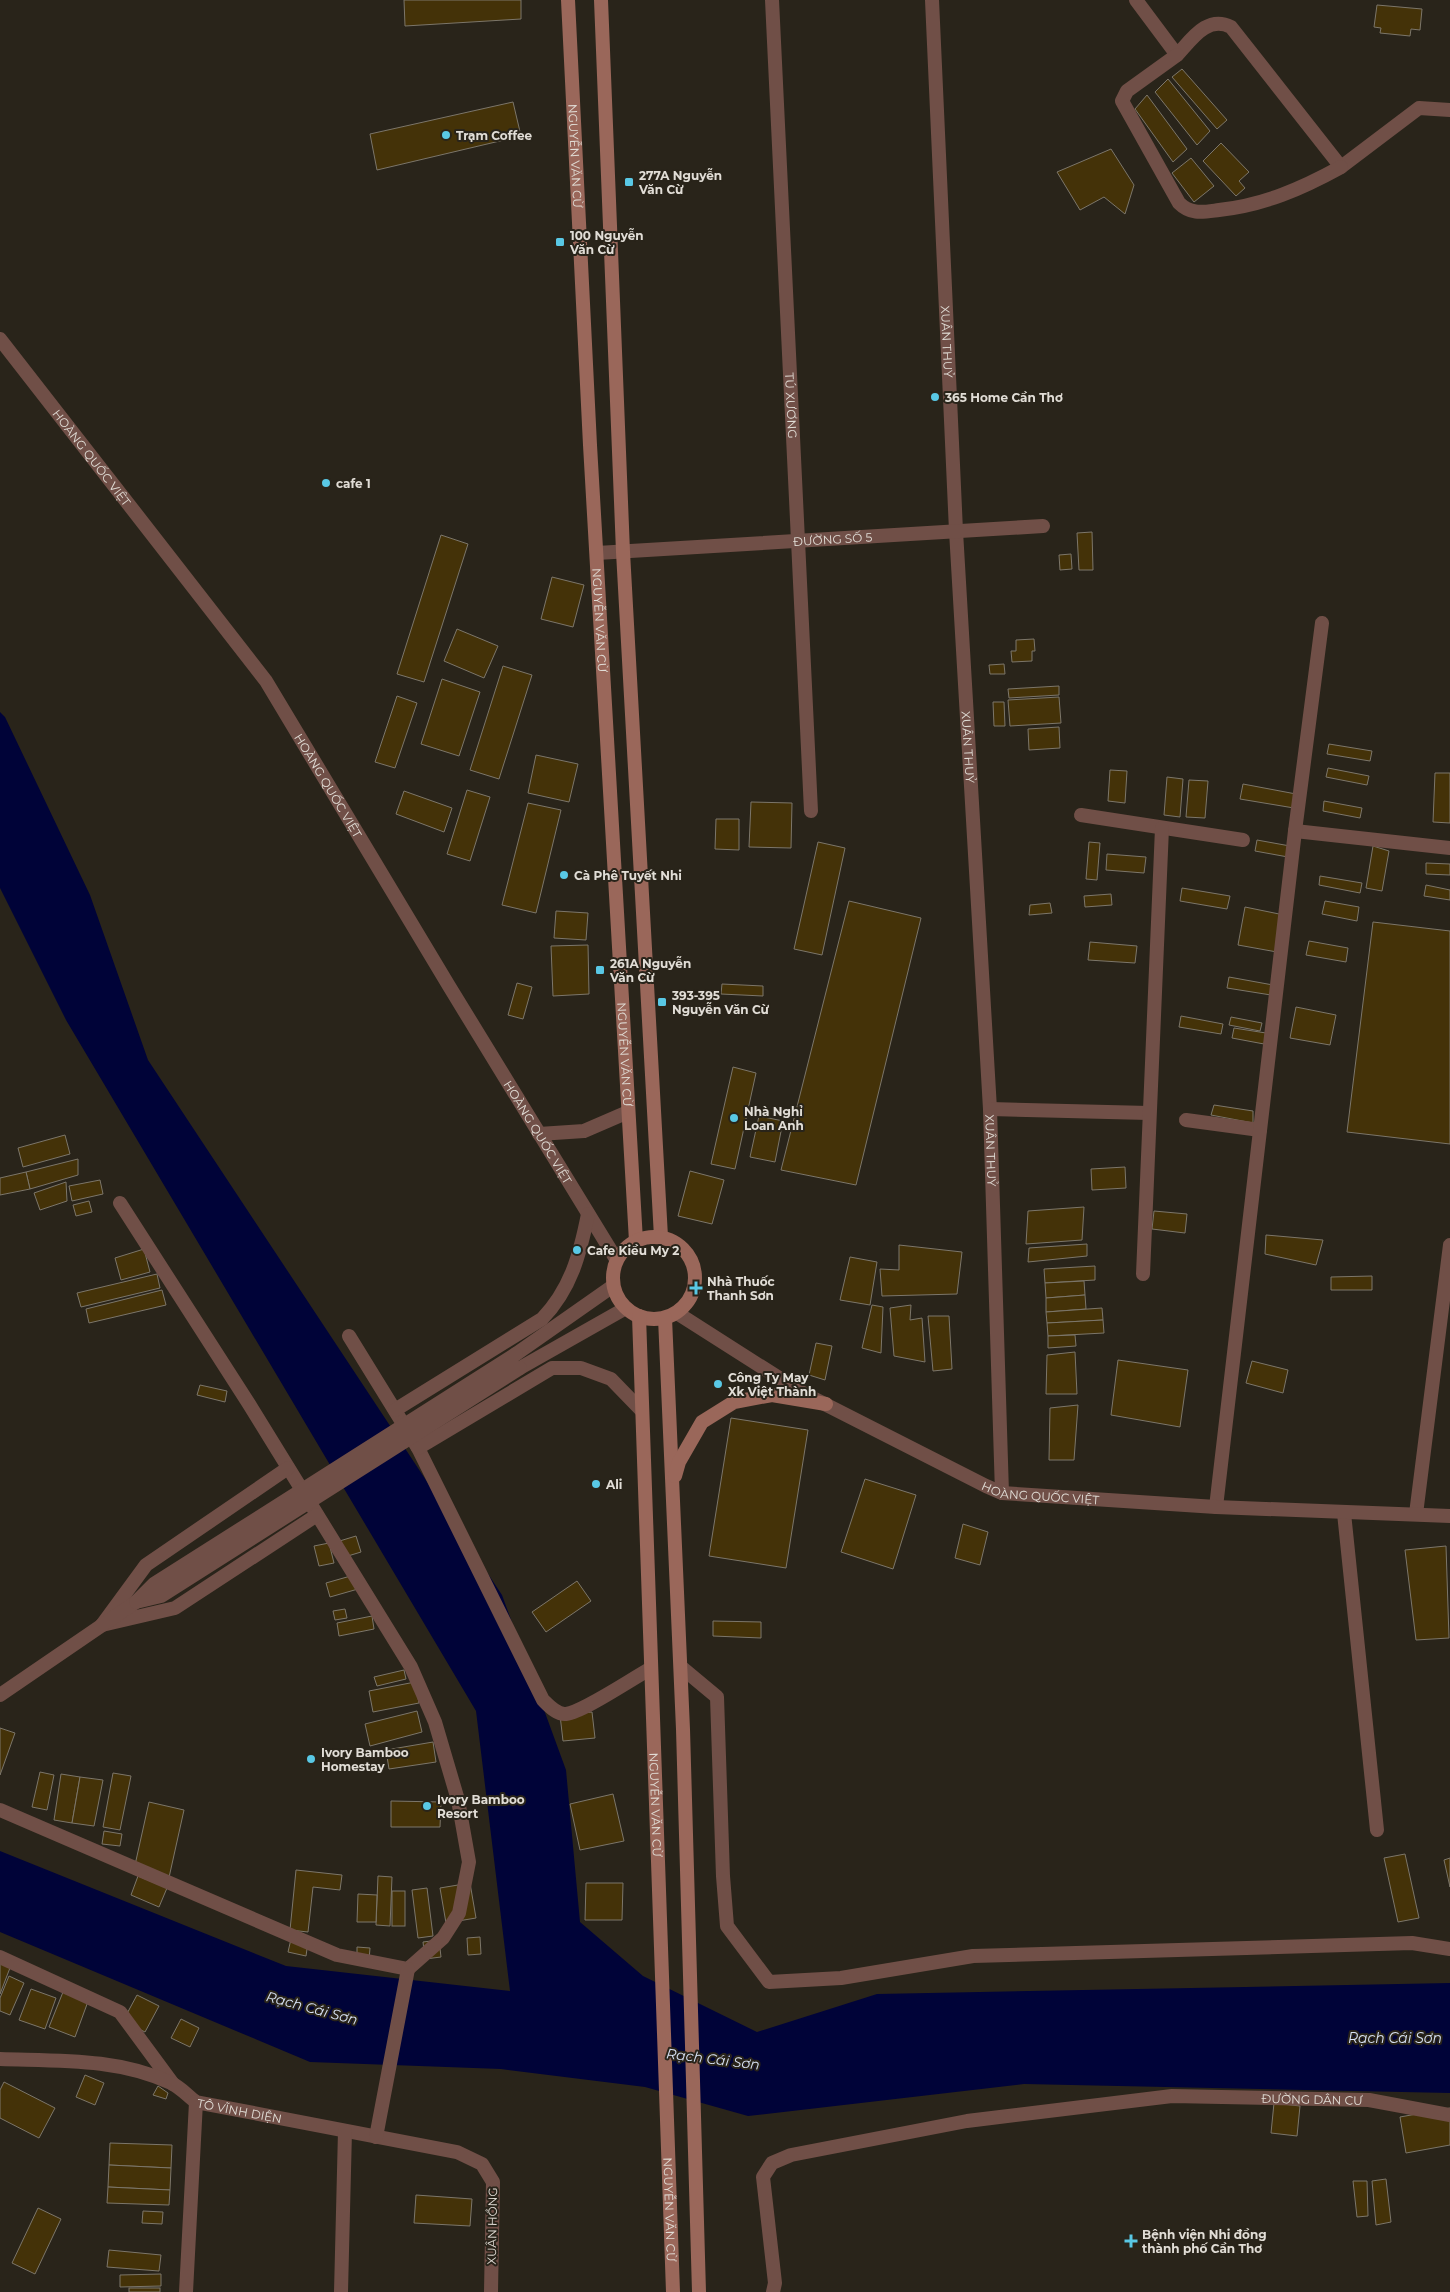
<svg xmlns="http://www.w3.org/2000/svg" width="1450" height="2292" font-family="Montserrat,sans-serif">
<rect width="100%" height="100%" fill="#29241a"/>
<!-- water -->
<path fill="#000338" d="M0,712L5,717L90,895L148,1060L502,1595L566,1770L580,1922L643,1976L757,2032L877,1994L1450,1983V2093L1024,2084L748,2116L645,2087L501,2069L310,2062L0,1932V1851L286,1966L510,1991L476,1711L66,1020L0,888Z"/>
<!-- building -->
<g fill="#443208" stroke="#7c766a">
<path d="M404,0H521V19L405,26Z"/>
<path d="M1377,5L1422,9L1420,30L1411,29L1410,36L1380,33L1381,28L1374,27Z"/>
<path d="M1182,69L1227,120L1217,129L1172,77Z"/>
<path d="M1168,79L1210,131L1197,145L1155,92Z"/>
<path d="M1147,95L1187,149L1173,162L1135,109Z"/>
<path d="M513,102L521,136L377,170L370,134Z"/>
<path d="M1221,143L1249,172L1239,181L1245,188L1236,196L1203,161Z"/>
<path d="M1111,149L1134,185L1125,214L1104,197L1080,210L1057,172Z"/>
<path d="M1191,158L1214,186L1194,202L1172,173Z"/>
<path d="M1092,532L1093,570H1079L1077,533Z"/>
<path d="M441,535L468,544L424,682L397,674Z"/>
<path d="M1071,554L1072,569L1060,570L1059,555Z"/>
<path d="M552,577L584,585L573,627L541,619Z"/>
<path d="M457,629L498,646L484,678L444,661Z"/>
<path d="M1034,639L1035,651H1032V661L1012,662L1011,651H1016V640Z"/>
<path d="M1004,664L1005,674H990L989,665Z"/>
<path d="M503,666L532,675L499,779L470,770Z"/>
<path d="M442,679L480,692L459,756L421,744Z"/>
<path d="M1059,686V695L1009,698L1008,689Z"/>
<path d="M397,696L417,703L395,768L375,762Z"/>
<path d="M1059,697L1061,723L1010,726L1008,700Z"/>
<path d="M993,702H1004L1005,726H994Z"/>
<path d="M1059,727L1060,748L1029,750L1028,729Z"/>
<path d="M1329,744L1372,751L1370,761L1327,754Z"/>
<path d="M536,755L578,764L569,802L528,793Z"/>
<path d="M1328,768L1369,776L1367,785L1326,777Z"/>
<path d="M1110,770L1127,771L1125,803L1108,801Z"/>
<path d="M1435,773H1450V823L1433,822Z"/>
<path d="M1167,777L1183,779L1180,817L1164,815Z"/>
<path d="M1189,780L1208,781L1205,818L1186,817Z"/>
<path d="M1243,784L1296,794L1294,808L1240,799Z"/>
<path d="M467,790L490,797L470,861L447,854Z"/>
<path d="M404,791L452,808L444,832L396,814Z"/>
<path d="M1324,801L1362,808L1360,818L1323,811Z"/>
<path d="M751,802L792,803L791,848L749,847Z"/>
<path d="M528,803L561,810L536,913L502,905Z"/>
<path d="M716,819H739V850L715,849Z"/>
<path d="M1257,840L1290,846L1288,857L1255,851Z"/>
<path d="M818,842L845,848L822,955L794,949Z"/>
<path d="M1089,842L1100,843L1097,880L1086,879Z"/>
<path d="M1373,846L1389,851L1382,891L1366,888Z"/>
<path d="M1107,854L1146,857L1144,873L1106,870Z"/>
<path d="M1426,863L1450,864V875L1426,874Z"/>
<path d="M1320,876L1362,883L1360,893L1319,885Z"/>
<path d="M1426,885L1450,890V900L1424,896Z"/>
<path d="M1182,888L1230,896L1227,909L1180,901Z"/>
<path d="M1111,894L1112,905L1085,907L1084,896Z"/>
<path d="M849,901L921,918L856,1185L781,1170Z"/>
<path d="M1325,901L1359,907L1357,921L1322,914Z"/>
<path d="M1050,903L1052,913L1029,915L1030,905Z"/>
<path d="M1245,907L1284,915L1277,952L1238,945Z"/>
<path d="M556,911L588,913L586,940L554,938Z"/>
<path d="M1373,922L1450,931V1144L1347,1132Z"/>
<path d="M1309,941L1348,948L1346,962L1306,955Z"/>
<path d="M1090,942L1137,946L1135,963L1088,960Z"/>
<path d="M588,945L589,994L553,996L551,946Z"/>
<path d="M1229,977L1273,985L1271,995L1227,988Z"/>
<path d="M517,983L532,987L523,1019L508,1015Z"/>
<path d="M722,984L763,986V996L721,994Z"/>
<path d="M1296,1007L1336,1015L1330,1045L1290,1038Z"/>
<path d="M1181,1016L1223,1024L1221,1034L1179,1027Z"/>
<path d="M1231,1017L1262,1023L1260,1031L1229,1025Z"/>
<path d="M1234,1028L1266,1033L1264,1044L1232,1038Z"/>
<path d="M733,1067L756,1073L735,1169L711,1164Z"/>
<path d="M1214,1105L1253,1111V1123L1211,1115Z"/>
<path d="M759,1116L783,1121L775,1162L750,1157Z"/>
<path d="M65,1135L70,1154L23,1167L18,1148Z"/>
<path d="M78,1159V1175L30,1189L26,1172Z"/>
<path d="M1125,1167L1126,1188L1092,1190L1091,1169Z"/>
<path d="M690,1171L724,1180L712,1224L678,1216Z"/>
<path d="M26,1172L30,1189L0,1195V1178Z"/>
<path d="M100,1180L103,1194L72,1201L69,1186Z"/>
<path d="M66,1182L67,1201L40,1210L34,1193Z"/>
<path d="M89,1201L92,1212L76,1216L73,1205Z"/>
<path d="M1084,1207L1082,1240L1026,1244L1028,1211Z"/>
<path d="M1154,1211L1187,1214L1185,1233L1152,1229Z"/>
<path d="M1266,1235L1323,1240L1316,1265L1265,1254Z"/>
<path d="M1087,1244V1256L1028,1262L1029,1248Z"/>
<path d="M899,1245L962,1252L957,1294L882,1296L880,1269L899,1270Z"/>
<path d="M144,1249L150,1272L121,1280L115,1258Z"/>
<path d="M850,1257L877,1262L870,1305L840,1300Z"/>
<path d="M1095,1266V1280L1045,1283L1044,1269Z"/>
<path d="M157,1274L160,1288L81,1307L77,1293Z"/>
<path d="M1372,1276V1290H1331V1277Z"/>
<path d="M1084,1281L1085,1295L1046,1298L1045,1283Z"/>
<path d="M162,1290L166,1305L89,1323L86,1309Z"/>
<path d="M1085,1295L1086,1309L1046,1312V1298Z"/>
<path d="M872,1305L883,1307L881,1353L862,1348Z"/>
<path d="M911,1305L910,1320L922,1318L925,1362L894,1356L890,1308Z"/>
<path d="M1102,1308L1103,1320L1047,1323L1046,1312Z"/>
<path d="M928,1316H949L952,1369L933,1371Z"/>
<path d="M1103,1320L1104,1333L1048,1336L1047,1323Z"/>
<path d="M1075,1335L1076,1346L1048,1348V1336Z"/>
<path d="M816,1343L832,1346L825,1380L809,1375Z"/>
<path d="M1075,1352L1077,1394H1046L1047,1355Z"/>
<path d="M1118,1360L1188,1370L1180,1427L1111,1415Z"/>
<path d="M1252,1361L1288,1370L1283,1393L1246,1383Z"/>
<path d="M200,1385L227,1391L225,1402L197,1395Z"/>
<path d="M1078,1405L1074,1460H1049L1050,1408Z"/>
<path d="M731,1418L808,1430L786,1568L709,1556Z"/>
<path d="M865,1479L916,1495L893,1569L841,1552Z"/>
<path d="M963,1524L988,1532L980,1565L955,1558Z"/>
<path d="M356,1536L361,1552L338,1559L333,1543Z"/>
<path d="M329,1543L334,1563L319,1566L314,1546Z"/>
<path d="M1446,1546L1449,1638L1416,1640L1405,1550Z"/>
<path d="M354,1575L358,1589L330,1597L326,1583Z"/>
<path d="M577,1581L591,1601L546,1632L532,1612Z"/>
<path d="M345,1609L347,1618L335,1620L333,1611Z"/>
<path d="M372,1616L374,1629L339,1636L337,1623Z"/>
<path d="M713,1621L761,1622V1638L713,1636Z"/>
<path d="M404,1670L406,1679L377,1686L374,1677Z"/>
<path d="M415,1682L419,1703L373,1712L369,1691Z"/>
<path d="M417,1711L422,1732L370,1746L365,1724Z"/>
<path d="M592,1712L595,1738L563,1741L560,1715Z"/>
<path d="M0,1728L15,1733L0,1775Z"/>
<path d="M433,1742L436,1762L389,1769L386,1750Z"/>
<path d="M40,1772L54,1775L47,1810L32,1807Z"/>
<path d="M113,1773L131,1776L120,1830L103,1827Z"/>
<path d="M61,1774L80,1777L72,1823L54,1820Z"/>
<path d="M80,1777L103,1780L94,1826L72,1823Z"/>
<path d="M613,1794L624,1841L580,1850L570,1804Z"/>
<path d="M391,1801L441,1802L440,1827H391Z"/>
<path d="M149,1802L184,1810L168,1882L133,1874Z"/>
<path d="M104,1831L122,1834L120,1846L102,1844Z"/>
<path d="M1405,1854L1419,1918L1398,1922L1384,1858Z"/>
<path d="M1450,1858V1887L1444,1860Z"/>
<path d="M296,1870L342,1875L340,1890L313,1887L308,1932L290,1930Z"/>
<path d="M138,1876L167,1888L159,1907L131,1895Z"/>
<path d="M378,1876L392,1877L390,1926L376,1925Z"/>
<path d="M470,1883L476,1918L446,1923L440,1888Z"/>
<path d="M586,1883H623L622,1920H585Z"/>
<path d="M427,1888L433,1936L418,1938L412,1890Z"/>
<rect x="392" y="1891" width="13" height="35"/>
<path d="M358,1894L377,1895L376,1922H357Z"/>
<path d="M480,1937L481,1954L468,1955L467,1938Z"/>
<path d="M291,1939L308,1942L306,1956L288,1952Z"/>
<path d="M439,1940L441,1957L425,1959L423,1942Z"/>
<path d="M357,1947L370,1948L369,1960H357Z"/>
<path d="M0,1955L13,1960L0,1994Z"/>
<path d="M9,1976L24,1983L10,2015L0,2011V1998Z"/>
<path d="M65,1987L90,1996L75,2037L49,2027Z"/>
<path d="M31,1989L56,1998L45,2029L19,2020Z"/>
<path d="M137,1995L159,2006L145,2032L123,2021Z"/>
<path d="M181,2019L199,2028L190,2047L171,2038Z"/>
<path d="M85,2075L104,2083L95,2105L76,2097Z"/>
<path d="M4,2082L55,2108L39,2138L0,2118V2090Z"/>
<path d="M158,2086L168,2093L166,2099L153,2095Z"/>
<path d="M1274,2103L1300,2106L1297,2136L1271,2133Z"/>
<path d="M1450,2108V2145L1406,2153L1400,2117Z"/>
<path d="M110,2143L172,2145L171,2168L109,2165Z"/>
<path d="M109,2165L171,2168L170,2190L108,2187Z"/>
<path d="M1386,2179L1391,2222L1376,2225L1372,2181Z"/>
<path d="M1353,2181H1367L1368,2216L1357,2217Z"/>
<path d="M108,2187L170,2190L169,2205L107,2203Z"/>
<path d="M416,2195L472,2199L470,2226L414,2223Z"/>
<path d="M38,2208L61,2219L35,2274L12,2263Z"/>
<path d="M143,2211L163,2212L162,2224L142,2223Z"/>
<path d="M109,2250L161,2255L159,2271L107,2267Z"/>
<path d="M161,2274V2286L120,2287V2275Z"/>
<rect x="129" y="2288" width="31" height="4"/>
</g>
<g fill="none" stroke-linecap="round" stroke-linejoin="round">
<!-- minor -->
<g stroke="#704f47" stroke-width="14">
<path id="s1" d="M772,0L811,811"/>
<path id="s2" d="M932,0L956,531L990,1109L1002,1493"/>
<path d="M1136,0L1177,55C1192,39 1207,15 1231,27L1341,167L1419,108L1450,110"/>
<path d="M1177,55L1127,91L1122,101L1179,203C1191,215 1203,212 1219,210C1264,205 1301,189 1341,167"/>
<path id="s3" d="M597,553L1043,526"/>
<path d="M1081,815L1243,840"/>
<path d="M1295,831L1450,848"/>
<path d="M990,1109L1149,1113"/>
<path d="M1186,1120L1260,1130"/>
<path d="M1143,1274L1162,828"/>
<path d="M349,1336L418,1448L543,1700C549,1706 557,1715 566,1714C583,1712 633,1678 650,1669"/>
<path d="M1216,1507L1295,831L1322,623"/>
<path d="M1344,1513L1377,1830"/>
<path d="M1416,1514L1450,1245"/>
<path d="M681,1667L717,1697L723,1876L727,1926L769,1982L841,1978L973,1956L1412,1943L1450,1949"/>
<path d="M0,1810L337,1955L408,1969L443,1938L459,1913L469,1862L458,1800L435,1722L411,1667L249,1404L120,1203"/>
<path d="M0,1957L120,2012L173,2084"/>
<path id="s4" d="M0,2059C58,2061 118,2058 171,2083C180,2087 188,2096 196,2102L457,2152L482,2164L493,2182L491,2292"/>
<path d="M376,2137L408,1969"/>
<path d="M186,2292L196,2102"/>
<path d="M341,2292L345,2131"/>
<path id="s5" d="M773,2292L775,2283L763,2177L772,2163L791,2155L967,2121L1172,2096L1369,2100L1450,2115"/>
</g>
<!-- tertiary -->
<g stroke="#704f47" stroke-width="14">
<path id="s6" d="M0,339L266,681L449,986L616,1259"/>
<path d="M539,1134L584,1131L628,1112"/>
<path id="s7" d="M677,1313L801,1392L986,1486L1002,1493L1216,1507L1450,1516"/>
<path d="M516,1354L613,1286"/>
<path d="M520,1368L626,1308"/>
<path d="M395,1410L542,1319C571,1289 580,1254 588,1214"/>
<path d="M418,1448L552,1368H581L611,1379L642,1411"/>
<path d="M102,1625L146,1565L288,1468"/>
<path d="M102,1625L175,1608L317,1515"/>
<path d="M0,1695L136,1602"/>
</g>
<!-- secondary -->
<g stroke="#9a675a" stroke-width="14">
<path id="s8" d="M568,0L590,445L636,1241"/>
<path d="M601,0L623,552L661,1237"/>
<circle cx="654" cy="1278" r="41"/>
<path id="s9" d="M639,1316L673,2292"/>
<path d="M665,1318L683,1729L699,2292"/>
<path d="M675,1476L679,1462L702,1422L734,1402L772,1395L826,1404"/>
</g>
<!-- tertiary-bridge -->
<path stroke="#704f47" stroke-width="14" d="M516,1354L154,1584L136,1602L161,1596L520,1368"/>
</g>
<!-- markers -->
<g fill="#59c8e5" stroke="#29241a" stroke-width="2">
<circle cx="446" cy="135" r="5"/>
<rect x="624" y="177" width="10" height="10" rx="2.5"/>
<rect x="555" y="237" width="10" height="10" rx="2.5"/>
<circle cx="935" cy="397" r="5"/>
<circle cx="326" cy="483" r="5"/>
<circle cx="564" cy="875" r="5"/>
<rect x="595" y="965" width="10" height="10" rx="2.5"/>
<rect x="657" y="997" width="10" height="10" rx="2.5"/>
<circle cx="734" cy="1118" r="5"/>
<circle cx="577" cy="1250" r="5"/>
<path d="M693.5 1280.5h5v5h5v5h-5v5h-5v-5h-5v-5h5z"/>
<circle cx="718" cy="1384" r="5"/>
<circle cx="596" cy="1484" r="5"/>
<circle cx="311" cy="1759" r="5"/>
<circle cx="427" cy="1806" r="5"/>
<path d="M1128.5 2233.5h5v5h5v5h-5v5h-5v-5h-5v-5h5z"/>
</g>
<g text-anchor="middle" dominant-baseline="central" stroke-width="4" stroke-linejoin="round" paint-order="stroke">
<!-- poi labels -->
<g font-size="12" font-weight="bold" fill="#e1ddd6" stroke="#29241a" text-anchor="start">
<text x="456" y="135">Trạm Coffee</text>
<text x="639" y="175">277A Nguyễn<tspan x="639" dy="14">Văn Cừ</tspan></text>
<text x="570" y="235">100 Nguyễn<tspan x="570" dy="14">Văn Cừ</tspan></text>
<text x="945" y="397">365 Home Cần Thơ</text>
<text x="336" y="483">cafe 1</text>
<text x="574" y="875">Cà Phê Tuyết Nhi</text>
<text x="610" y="963">261A Nguyễn<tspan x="610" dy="14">Văn Cừ</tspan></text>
<text x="672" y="995">393-395<tspan x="672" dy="14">Nguyễn Văn Cừ</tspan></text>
<text x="744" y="1111">Nhà Nghỉ<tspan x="744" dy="14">Loan Anh</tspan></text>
<text x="587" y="1250">Cafe Kiều My 2</text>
<text x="707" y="1281">Nhà Thuốc<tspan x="707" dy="14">Thanh Sơn</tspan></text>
<text x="728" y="1377">Công Ty May<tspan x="728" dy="14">Xk Việt Thành</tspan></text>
<text x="606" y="1484">Ali</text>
<text x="321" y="1752">Ivory Bamboo<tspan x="321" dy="14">Homestay</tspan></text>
<text x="437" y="1799">Ivory Bamboo<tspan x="437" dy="14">Resort</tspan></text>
<text x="1142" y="2234">Bệnh viện Nhi đồng<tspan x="1142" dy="14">thành phố Cần Thơ</tspan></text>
</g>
<!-- street labels -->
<g font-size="12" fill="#e1ddd6" stroke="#29241a">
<text stroke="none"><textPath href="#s8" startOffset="156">NGUYỄN VĂN CỪ</textPath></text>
<text stroke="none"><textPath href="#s2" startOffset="342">XUÂN THUỶ</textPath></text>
<text stroke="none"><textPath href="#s1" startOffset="406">TÚ XƯƠNG</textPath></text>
<text stroke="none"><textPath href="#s6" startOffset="150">HOÀNG QUỐC VIỆT</textPath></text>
<text stroke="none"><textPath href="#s3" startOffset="236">ĐƯỜNG SỐ 5</textPath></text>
<text stroke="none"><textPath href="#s8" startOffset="621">NGUYỄN VĂN CỪ</textPath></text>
<text stroke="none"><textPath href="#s2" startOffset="748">XUÂN THUỶ</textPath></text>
<text stroke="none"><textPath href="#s6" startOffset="555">HOÀNG QUỐC VIỆT</textPath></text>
<text stroke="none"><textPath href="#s8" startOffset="1056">NGUYỄN VĂN CỪ</textPath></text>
<text stroke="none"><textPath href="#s6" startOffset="960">HOÀNG QUỐC VIỆT</textPath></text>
<text stroke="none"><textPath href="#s2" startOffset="1152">XUÂN THUỶ</textPath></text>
<text stroke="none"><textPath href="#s7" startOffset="410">HOÀNG QUỐC VIỆT</textPath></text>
<text stroke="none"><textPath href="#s9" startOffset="489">NGUYỄN VĂN CỪ</textPath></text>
<text stroke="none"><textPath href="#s5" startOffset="679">ĐƯỜNG DÂN CƯ</textPath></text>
<text stroke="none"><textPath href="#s4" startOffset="250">TÔ VĨNH DIỆN</textPath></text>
<text stroke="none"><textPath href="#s9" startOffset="894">NGUYỄN VĂN CỪ</textPath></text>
<text transform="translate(492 2226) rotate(-89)">XUÂN HỒNG</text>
</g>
<!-- water labels -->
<g font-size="14" font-style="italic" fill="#d7e1f3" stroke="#29241a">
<text transform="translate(312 2008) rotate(15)">Rạch Cái Sơn</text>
<text x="1395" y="2038">Rạch Cái Sơn</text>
<text transform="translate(713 2059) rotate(7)">Rạch Cái Sơn</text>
</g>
</g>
</svg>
